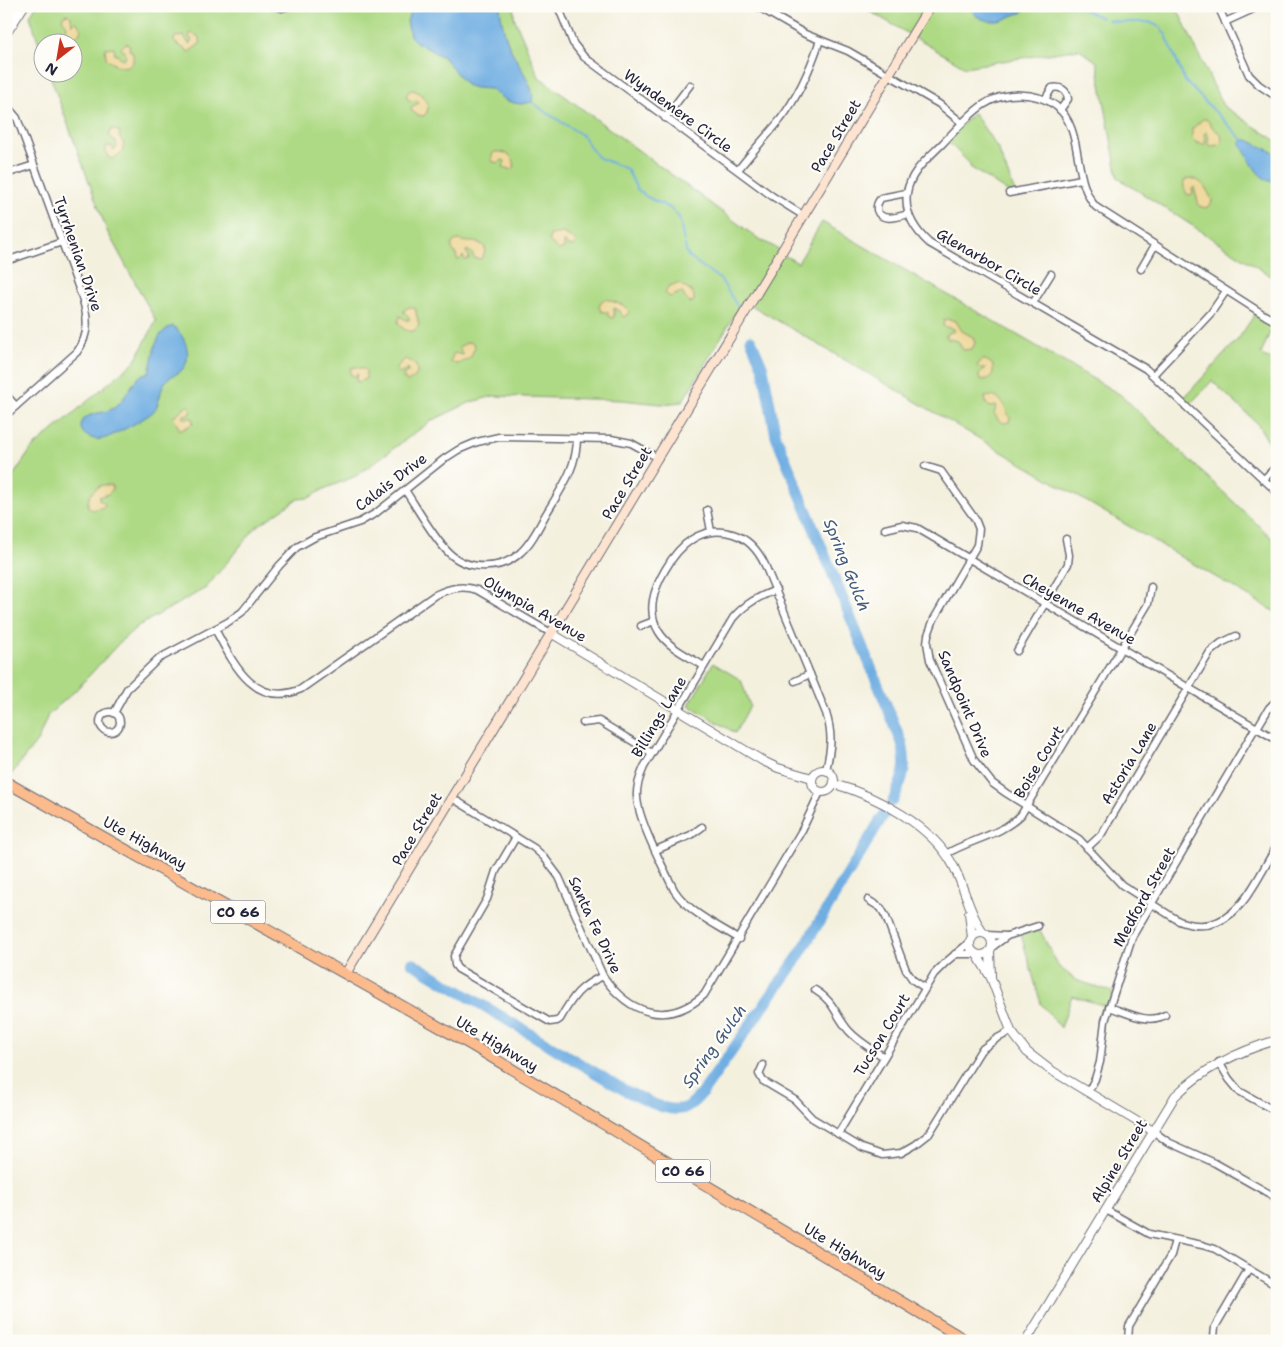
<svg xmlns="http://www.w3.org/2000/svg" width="1283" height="1347" font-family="'Shantell Sans',sans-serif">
<rect width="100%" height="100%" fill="#fdfcf7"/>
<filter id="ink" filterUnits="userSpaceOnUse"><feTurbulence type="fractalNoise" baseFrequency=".02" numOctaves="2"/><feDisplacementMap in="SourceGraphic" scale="10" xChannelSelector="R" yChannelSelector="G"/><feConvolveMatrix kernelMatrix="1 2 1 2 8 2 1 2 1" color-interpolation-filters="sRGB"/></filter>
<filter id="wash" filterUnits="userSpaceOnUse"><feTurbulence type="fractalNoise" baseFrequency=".0096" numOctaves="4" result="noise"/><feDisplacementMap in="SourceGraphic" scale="20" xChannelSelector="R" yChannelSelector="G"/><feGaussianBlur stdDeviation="1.12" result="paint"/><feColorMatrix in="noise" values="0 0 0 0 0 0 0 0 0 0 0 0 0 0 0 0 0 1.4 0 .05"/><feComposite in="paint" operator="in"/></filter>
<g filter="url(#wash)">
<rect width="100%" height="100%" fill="#f4f0de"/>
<!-- green -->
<g fill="#afda85" stroke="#687e60">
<path d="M36,6H514V17L539,77L756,237L783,252L782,254L798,263L822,222L1121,395L1277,543V613L751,305L743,301L682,402L661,404L621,400L494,396L471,402L431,421L356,476L324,489L309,498L298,499L256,527L206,588L138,626L121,641L75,691L48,715L38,740L6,781V486L32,448L135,361L156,321L107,231L49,73L72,72V42H42V53L30,16Z"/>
<path d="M859,6H1176L1223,106L1277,141V280L1118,178L1097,62L1079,49L965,67L866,9Z"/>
<path d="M974,113L998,149L1015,192L1009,193L970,167V164L946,140Z"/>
<path d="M1257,311L1275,321L1261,354L1265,358L1277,360V457L1257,423L1212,381L1187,407L1181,401L1239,338Z"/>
<path d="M713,663L741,680L750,706L735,733L689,705Z"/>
<path d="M1038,926L1058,966L1076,980L1113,992L1109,1007L1072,996L1061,1028L1041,1004L1020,931Z"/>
</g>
<!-- sand -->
<g fill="#eeda9e" stroke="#887e6c">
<path d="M68,14L71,17L72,25L76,21L77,22L81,30L77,36L71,38L66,30L67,25L62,19L64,15Z"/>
<path d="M190,33L198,36L201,43L189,52L174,42V39L175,37L184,36L189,44L192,41L189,36Z"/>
<path d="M126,43L130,46L129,50L132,51C139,73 116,68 106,58L105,48L114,47L115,54L123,59L125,58L126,54L121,48Z"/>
<path d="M412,90C423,92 434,106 424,116L417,115L411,110V107L419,103L417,100L410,101L406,96L409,91Z"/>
<path d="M1203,119H1206L1214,129L1221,134L1222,141L1218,145L1211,146L1209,145L1208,135L1206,132L1204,134L1206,143L1204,144L1197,143L1192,138V129Z"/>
<path d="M112,129L120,132L119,137L124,144L122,153L112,159L108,157L106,151V146H111L114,150L117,147L116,142L109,136V133Z"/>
<path d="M495,152C506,151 516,156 514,168L512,170L503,167L505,161L503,160L497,163L492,161V154Z"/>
<path d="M1190,178C1203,180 1207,190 1212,200L1211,205L1205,208L1199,206L1194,187L1192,189L1193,194L1188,195C1185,191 1183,187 1184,181Z"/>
<path d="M563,233L574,239L576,243L575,245L568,246L564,241V248L559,250L549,241L550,235Z"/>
<path d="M459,240C468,244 477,239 485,247V252L481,259L474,258L472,253L467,250L466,252L469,256V259L465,260L463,256L459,260L457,259L456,253L454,252C450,247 451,241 459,240Z"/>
<path d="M678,283L691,291L694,295V301L690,303L685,298L682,292L670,297L665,293L669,286Z"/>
<path d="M605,299L623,305L629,311L627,315L623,317L619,311L614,308V317L612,318L608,316V312H602L599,307L602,301Z"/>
<path d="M409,307L415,308L419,325L414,331C407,332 402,329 398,322L400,316L406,320H409V317L403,311Z"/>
<path d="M948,319L956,321L962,331L973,337L975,343L972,349L963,350L958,341L948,339L946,337L947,333L953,332L954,331L953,329L943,326L944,320Z"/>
<path d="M468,342L473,343L475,347L470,358L458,364L450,362L454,353L463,355L459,347Z"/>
<path d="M405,359C413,361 420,367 416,376L408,382L403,378L404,374L409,371L408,368L400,374L396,368Z"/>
<path d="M983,360H986L992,364C995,372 993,378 983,380L979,378V375L986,368L980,369L977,365Z"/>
<path d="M355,367L364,369L366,371V379L357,382L356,380L358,374L354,376L350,374L351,368Z"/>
<path d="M992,396C1007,401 1003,407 1010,418L1009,422L1004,423L998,420L994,413L997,406L990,407L986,403L985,397Z"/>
<path d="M186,406H189L191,411L189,414L184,415L182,418H192L193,423L184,429L180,430L173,417Z"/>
<path d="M102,485H112V490L108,494L99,497V500L105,503L104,507L92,510L88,507C87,497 93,489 102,485Z"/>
</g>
<!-- water -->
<g fill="#6faee2" stroke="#48688e">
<path d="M413,6H500C501,19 504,33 509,45C514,59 537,88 532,102L521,104L514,103L505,100L491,89L475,88L466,85L443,57L416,42L410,36L407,21Z"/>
<path d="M971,6H1026L1022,13C1012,14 1007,20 998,21C987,22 972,18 971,6Z"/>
<path d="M1243,140H1248L1277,154V183C1256,180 1252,161 1241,146L1240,143Z"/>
<path d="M173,326C185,335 194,357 182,370C177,375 171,375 166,381C159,390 161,403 153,412C148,417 110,438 102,439C96,441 81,436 81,427C82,411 102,415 112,409C124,402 129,387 139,377C142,374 145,374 149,372C154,357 153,332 173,326Z"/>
</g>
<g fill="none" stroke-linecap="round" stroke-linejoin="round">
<!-- stream -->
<g stroke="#6faee2" stroke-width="2">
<path d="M1076,6L1102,18"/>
<path d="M1108,20L1121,22H1149L1160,27L1166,35L1185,81L1243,140"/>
<path d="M532,102L544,111L582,135L597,157L627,169L637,189L647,197L670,208L679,217L684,241"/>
<path d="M685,245L686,252L689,257L721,280L738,307"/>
</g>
<!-- river -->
<g stroke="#6faee2" stroke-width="11">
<path d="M751,340L763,368L776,436L902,743C908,771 903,776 893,801"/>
<path d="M412,963L626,1091C642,1098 672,1117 689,1106C694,1102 699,1097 703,1092L798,957L884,814"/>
</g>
</g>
</g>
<g filter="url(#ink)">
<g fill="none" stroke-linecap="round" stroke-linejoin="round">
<defs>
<g id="minor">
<path d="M275,6L282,8L290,6"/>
<path d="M558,6L573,43L584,57L772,196L804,216"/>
<path d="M757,6L805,34L848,51L939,104L962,123"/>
<path d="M1218,6L1249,75L1259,85L1277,97"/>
<path d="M1225,22L1260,6"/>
<path d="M1045,99L1052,88C1060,86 1067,90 1068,99L1060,110"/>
<path d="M6,105L17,118L82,297C88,317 90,334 77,352L6,415"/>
<path d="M665,118L690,85"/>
<path d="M738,170C751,153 766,137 780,120C798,97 811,67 820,40"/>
<path d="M6,174L34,165"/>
<path d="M906,193L881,198C878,202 876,205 877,210C881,223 900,216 909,214"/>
<path d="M1009,193L1081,179"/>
<path d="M6,261L62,242"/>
<path d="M1141,269L1155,245"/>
<path d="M1033,303L1051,274"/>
<path d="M1277,322L1266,316L1096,207C1071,179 1085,129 1056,106C1036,91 1004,91 983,105C968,115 955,131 942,144C928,158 910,172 907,193C904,213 915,230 929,243L1146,369L1277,492"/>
<path d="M1153,375L1211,313L1226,291"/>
<path d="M6,395L16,406"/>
<path d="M925,466L941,471L975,519L979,529L977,545L934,619L928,635L927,643L930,660L974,760L992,783L1006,793L1079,839L1122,885L1179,921C1233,942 1254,883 1277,846"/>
<path d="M1263,480L1277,466"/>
<path d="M405,490C417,508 433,537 448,552C467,571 502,571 521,552C532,542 539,527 546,514C561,489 577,468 577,438"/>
<path d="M707,510L711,531"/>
<path d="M885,529L902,525L917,528L1277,740"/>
<path d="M641,626L654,621"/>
<path d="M215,629C233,663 254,709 301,689L435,595C450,588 462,585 477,590L551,633"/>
<path d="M1017,651L1068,564L1069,555L1066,539"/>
<path d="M704,666C688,656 669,648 659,632C646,611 654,589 665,570C679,545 702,524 733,534C749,539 758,550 765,565L826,713C833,735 831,748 826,770"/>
<path d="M795,681L810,674"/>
<circle cx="110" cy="722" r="10"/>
<path d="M114,713L127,689L158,659L228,622L242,612L279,566L297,547L315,537L360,522L376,513L444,459L458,450L477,442L499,437L611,439L631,443L658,458"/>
<path d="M583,723L599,721L652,753"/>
<path d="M1257,728L1269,708L1277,700"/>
<path d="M452,798L534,848L544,857L559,877L603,976C629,1014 667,1027 704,995L802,830L820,792"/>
<path d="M516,837L496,871L487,899L454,956L455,965L458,969L550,1022L557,1021L560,1019C573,996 580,986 603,976"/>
<path d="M1087,848L1101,835L1210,652L1221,643L1236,636"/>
<path d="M656,850L691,835L702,827"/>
<path d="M946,854C971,839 1000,836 1021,815L1148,604L1151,587"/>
<path d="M868,900L881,908L886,917L906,970L913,980L925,988"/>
<path d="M987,935L1006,936"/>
<path d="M739,939C716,924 689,913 674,890C663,867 638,820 637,797C636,786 640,776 644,767L733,618C745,604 758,597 776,590"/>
<path d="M992,947L1007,936L1038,926"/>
<path d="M955,954H975"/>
<path d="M815,990C835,1002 835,1015 849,1031C859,1042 872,1049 884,1057"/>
<path d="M1109,1007C1126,1012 1147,1025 1165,1015"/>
<path d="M1219,1062L1229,1079L1239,1091L1277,1112"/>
<path d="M763,1065L759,1074L763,1081L795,1100L812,1118L862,1148L882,1155L901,1153L915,1145L929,1134L981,1050L996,1039L1011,1031"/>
<path d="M1088,1092L1095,1079L1100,1062L1105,1021L1132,937L1256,727"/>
<path d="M1153,1131L1168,1142L1215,1163L1277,1198"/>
<path d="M838,1134L934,974L946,962L970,942"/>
<path d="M1106,1210L1149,1234L1202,1245L1215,1249L1277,1286"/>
<path d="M1128,1341L1129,1326L1171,1255L1175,1240"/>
<path d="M1216,1341L1214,1337L1215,1327L1249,1269"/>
</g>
<g id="tertiary">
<path d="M6,21L15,6"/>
<path d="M6,34L24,6"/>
<path d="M551,633L763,761L778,768L812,778"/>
<circle cx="823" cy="781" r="11"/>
<path d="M834,784C877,796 933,826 954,867C965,889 969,912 983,933"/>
<path d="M969,913L972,938"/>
<circle cx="981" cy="944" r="11"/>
<path d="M990,951L991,976"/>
<path d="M977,955L991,978L1011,1031L1027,1052L1049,1069L1153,1131"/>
<path d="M1026,1341L1175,1096C1204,1068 1238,1051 1277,1040"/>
</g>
<path id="secondary" d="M346,973L930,6"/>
<path id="primary" d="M6,782L473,1046L967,1341"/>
</defs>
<!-- minor casing -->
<use href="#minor" stroke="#6c6a74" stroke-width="9"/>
<!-- tertiary casing -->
<use href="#tertiary" stroke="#6c6a74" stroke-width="10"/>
<!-- secondary casing -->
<use href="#secondary" stroke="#6c6a74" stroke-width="11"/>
<!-- primary casing -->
<use href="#primary" stroke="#6c6a74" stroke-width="12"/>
<!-- minor -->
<use href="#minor" stroke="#fff" stroke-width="6"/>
<!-- tertiary -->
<use href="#tertiary" stroke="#fff" stroke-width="8"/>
<!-- secondary -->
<use href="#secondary" stroke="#fde4d1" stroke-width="9"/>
<!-- primary -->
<use href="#primary" stroke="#fbbb8d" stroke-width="10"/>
</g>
</g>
<g text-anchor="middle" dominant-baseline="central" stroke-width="4.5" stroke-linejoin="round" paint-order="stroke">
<!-- shield labels -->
<g fill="#fdfcf7" stroke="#646373" stroke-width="1">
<rect x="210.5" y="900.5" width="55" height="23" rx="4"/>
<rect x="655.5" y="1159.5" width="55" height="23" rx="4"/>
</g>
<g font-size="14" font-weight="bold" fill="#22223b">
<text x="238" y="912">CO 66</text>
<text x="683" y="1171">CO 66</text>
</g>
<!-- street labels -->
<g font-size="15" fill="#22223b" stroke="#fdfcf7">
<text transform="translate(678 111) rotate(36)">Wyndemere Circle</text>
<text transform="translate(836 136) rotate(-59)">Pace Street</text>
<text transform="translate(78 254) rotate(71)">Tyrrhenian Drive</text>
<text transform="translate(989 262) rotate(30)">Glenarbor Circle</text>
<text transform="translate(391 482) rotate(-37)">Calais Drive</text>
<text transform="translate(627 483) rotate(-59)">Pace Street</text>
<text transform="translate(535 609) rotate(30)">Olympia Avenue</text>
<text transform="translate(1079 609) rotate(30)">Cheyenne Avenue</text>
<text transform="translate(965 704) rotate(67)">Sandpoint Drive</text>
<text transform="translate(659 717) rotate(-59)">Billings Lane</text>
<text transform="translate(1039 762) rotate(-59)">Boise Court</text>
<text transform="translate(1129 763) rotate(-59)">Astoria Lane</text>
<text transform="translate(417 829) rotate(-59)">Pace Street</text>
<text transform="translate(145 843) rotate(29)">Ute Highway</text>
<text transform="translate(1144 897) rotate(-61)">Medford Street</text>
<text transform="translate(595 925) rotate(65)">Santa Fe Drive</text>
<text transform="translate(882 1035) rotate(-59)">Tucson Court</text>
<text transform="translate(497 1044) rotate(31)">Ute Highway</text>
<text transform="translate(1119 1161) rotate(-59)">Alpine Street</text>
<text transform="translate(845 1251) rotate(31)">Ute Highway</text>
</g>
<!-- water labels -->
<g font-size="16" font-style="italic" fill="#415a7e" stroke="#fdfcf7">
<text transform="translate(847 565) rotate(68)">Spring Gulch</text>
<text transform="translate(714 1046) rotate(-54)">Spring Gulch</text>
</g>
</g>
<!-- margin -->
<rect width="1283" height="1347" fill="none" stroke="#fdfcf7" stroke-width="25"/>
<!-- north arrow -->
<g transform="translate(58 58) rotate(211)"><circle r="24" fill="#fdfcf7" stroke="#a5a5ac"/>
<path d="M0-4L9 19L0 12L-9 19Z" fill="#c8321e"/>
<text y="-8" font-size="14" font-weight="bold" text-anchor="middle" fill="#22223b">N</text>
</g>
</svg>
